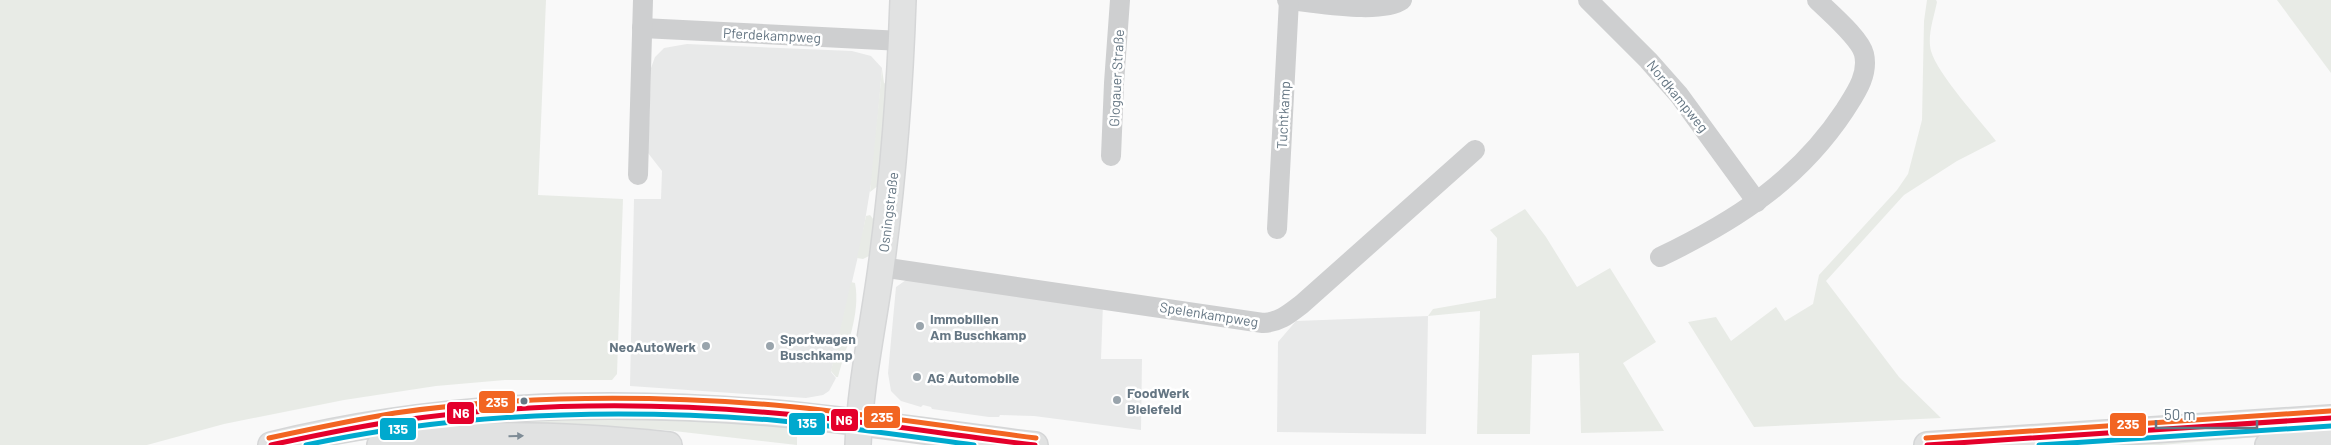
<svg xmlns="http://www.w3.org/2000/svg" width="2331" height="445" font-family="Barlow,sans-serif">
<rect width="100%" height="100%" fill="#f9f9f9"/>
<!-- built -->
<g fill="#e8e9e9">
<path d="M687,44L852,51L871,56L882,68L873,172L862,239L831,372L836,378L829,391L823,395L806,398L630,386L634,199H661L662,171L648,153L651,68L655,57L664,48Z"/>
<path d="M906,280L1103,303L1101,359H1142L1141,430L1034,416L1000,415L999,417H989L932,409L931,407L923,405L921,407L901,401L891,391L888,373L896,287Z"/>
<path d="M1428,316L1426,434L1277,432L1278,342L1296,321Z"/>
</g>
<!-- green -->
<g fill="#e8ebe6">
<path d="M0,0H546L538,195L623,199L617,374L612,380H505L436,386L344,400L224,424L147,445H0Z"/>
<path d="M1927,0H1936L1937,2C1934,17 1927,36 1931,51C1938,75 1980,120 1996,141L1957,161L1904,195L1826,281L1899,377L1941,418L1754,427L1688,322L1716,317L1731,341L1776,307L1785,321L1813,304L1819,275L1897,190L1908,174L1922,120L1924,21Z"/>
<path d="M2277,0H2331V73Z"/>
<path d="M882,69L884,83L889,85L879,185L870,192Z"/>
<path d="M1525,209L1546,237L1577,287L1610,268L1656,342L1623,363L1664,431L1581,433L1579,353L1532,355L1530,434H1477L1480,311L1428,316L1433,309L1496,298L1497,238L1490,230Z"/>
<path d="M870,215L874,220L869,256L863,259L857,258L866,216Z"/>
<path d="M851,282L855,283C861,314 846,347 838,377H836L831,371Z"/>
<path d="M657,416L797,424V445L665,430L558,425L434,432L339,443L435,423Z"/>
<path d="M2331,431L2161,445H2086Z"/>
</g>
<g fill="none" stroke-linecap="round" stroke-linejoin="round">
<defs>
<g id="major">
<path d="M271,445C439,404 602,399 774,413C861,421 948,435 1035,445"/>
<path d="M380,445C418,442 456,437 494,436C553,435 611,439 669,445"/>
<path d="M858,445C860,386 873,327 881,268C893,179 900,90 903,0"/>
<path d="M1927,445L2331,418"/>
<path d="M2268,445L2331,440"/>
</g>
</defs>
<!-- major casing -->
<use href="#major" stroke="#d5d6d7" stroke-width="28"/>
<!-- minor -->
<g stroke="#cecfd0" stroke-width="20">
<path d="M1287,0C1315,2 1380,15 1402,0"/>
<path d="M1588,0L1648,60L1679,95L1757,202"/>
<path d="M642,28L902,41"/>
<path d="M1111,156L1114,83L1120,0"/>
<path d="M638,175L643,0"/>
<path d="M1277,229L1289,0"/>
<path d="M1660,257C1735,221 1798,181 1845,110C1855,94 1869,75 1864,54C1860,38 1830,13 1817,0"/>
<path d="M881,267L1263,323C1280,322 1289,314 1302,304L1475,150"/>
</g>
<!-- major -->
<use href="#major" stroke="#e1e2e2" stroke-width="25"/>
<defs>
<g id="bus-1">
<path d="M271,445C313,436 354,427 396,421C521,403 649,402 774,413C861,420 948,435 1035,445"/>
<path d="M1927,445L2331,418"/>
</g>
<g id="bus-2">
<path d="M306,445C459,412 616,408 772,420C839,426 907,436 974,445"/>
<path d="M2039,445L2331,426"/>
</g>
<g id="bus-3">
<path d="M269,438C311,429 353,420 395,413C520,395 648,395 774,405C862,413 949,427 1036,438"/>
<path d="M1926,438L2330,411"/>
</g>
</defs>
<!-- bus-1 casing -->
<use href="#bus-1" stroke="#fff" stroke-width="9"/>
<!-- bus-2 casing -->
<use href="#bus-2" stroke="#fff" stroke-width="9"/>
<!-- bus-3 casing -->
<use href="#bus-3" stroke="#fff" stroke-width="9"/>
<!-- bus-1 -->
<use href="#bus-1" stroke="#e4002b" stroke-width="5"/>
<!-- bus-2 -->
<use href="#bus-2" stroke="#00a9ce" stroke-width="5"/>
<!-- bus-3 -->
<use href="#bus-3" stroke="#f26522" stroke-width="5"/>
</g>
<!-- one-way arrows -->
<defs><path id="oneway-solid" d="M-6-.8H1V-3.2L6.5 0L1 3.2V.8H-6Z" transform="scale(1.25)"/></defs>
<use fill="#7e8c96" href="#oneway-solid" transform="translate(516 436) rotate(-1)"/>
<!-- markers -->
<g fill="#99a4ac" stroke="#fff" stroke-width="2">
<circle cx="920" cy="326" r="5"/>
<circle cx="706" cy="346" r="5"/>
<circle cx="770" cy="346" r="5"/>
<circle cx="917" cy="377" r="5"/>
<circle cx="1117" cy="400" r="5"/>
</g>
<circle fill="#657683" stroke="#fff" stroke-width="2" cx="524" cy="401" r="4.5"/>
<g text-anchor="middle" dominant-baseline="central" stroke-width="5" stroke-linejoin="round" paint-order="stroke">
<!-- street labels -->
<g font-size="14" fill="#657683" stroke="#fff">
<text transform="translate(772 35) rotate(3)">Pferdekampweg</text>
<text transform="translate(1116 78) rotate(-87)">Glogauer Straße</text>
<text transform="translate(1678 96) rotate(51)">Nordkampweg</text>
<text transform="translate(1283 115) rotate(-87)">Tuchtkamp</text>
<text transform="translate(888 212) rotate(-83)">Osningstraße</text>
<text transform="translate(1209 314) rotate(9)">Spelenkampweg</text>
</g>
<!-- poi labels -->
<g font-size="14" font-weight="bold" fill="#657683" stroke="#fff" text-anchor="start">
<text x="930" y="318">Immobilien<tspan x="930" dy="16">Am Buschkamp</tspan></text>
<text x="780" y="338">Sportwagen<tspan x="780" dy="16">Buschkamp</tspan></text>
<text x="696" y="346" text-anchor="end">NeoAutoWerk</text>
<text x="927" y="377">AG Automobile</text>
<text x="1127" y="392">FoodWerk<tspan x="1127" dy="16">Bielefeld</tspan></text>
</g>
</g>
<g stroke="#fff" stroke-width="2">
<rect x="478" y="390" width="38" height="24" rx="5" fill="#f26522"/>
<rect x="446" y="401" width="29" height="24" rx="5" fill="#e4002b"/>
<rect x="863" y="405" width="38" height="24" rx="5" fill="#f26522"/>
<rect x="830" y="408" width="29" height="24" rx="5" fill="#e4002b"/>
<rect x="788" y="412" width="38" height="24" rx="5" fill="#00a9ce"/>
<rect x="2109" y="412" width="38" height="25" rx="5" fill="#f26522"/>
<rect x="379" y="417" width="38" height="24" rx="5" fill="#00a9ce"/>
</g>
<g font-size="14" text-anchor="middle" font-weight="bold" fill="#fff">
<text x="497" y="407">235</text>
<text x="461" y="418">N6</text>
<text x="882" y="422">235</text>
<text x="844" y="425">N6</text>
<text x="807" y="428">135</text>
<text x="2128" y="429">235</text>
<text x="398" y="434">135</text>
</g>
<!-- scale -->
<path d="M2156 420v8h101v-8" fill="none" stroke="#657683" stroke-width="2.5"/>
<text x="2164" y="420" font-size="15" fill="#657683" stroke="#ffffff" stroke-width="4" paint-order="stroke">50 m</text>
</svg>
